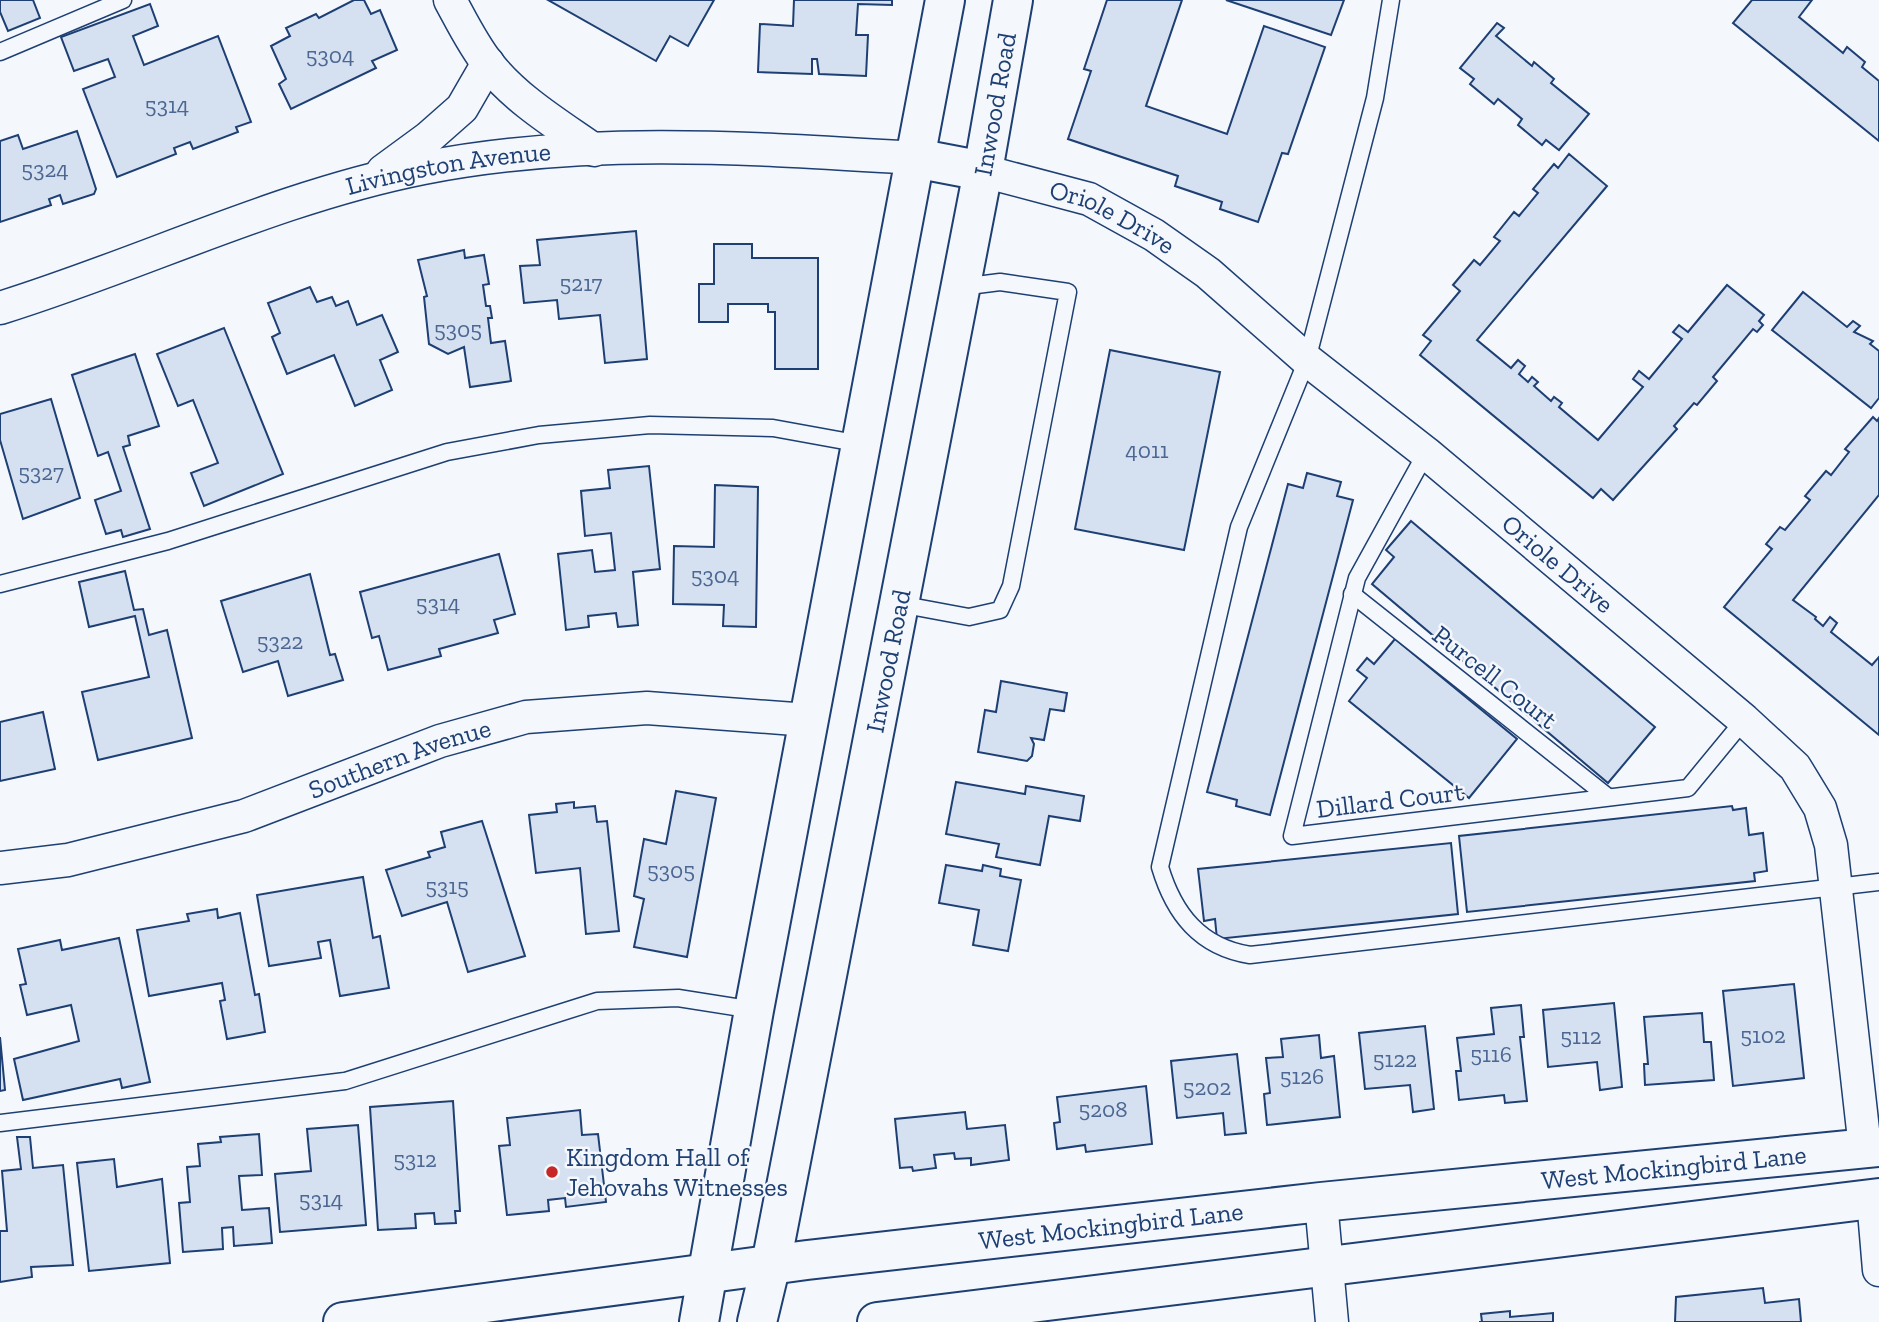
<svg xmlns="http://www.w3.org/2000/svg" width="1879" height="1322" font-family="'Zilla Slab',serif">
<rect width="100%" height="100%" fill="#f4f7fb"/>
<!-- building -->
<g fill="#d5e0f0" stroke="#1d3f73" stroke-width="2">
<path d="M0,0H33L40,18L8,31L0,12Z"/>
<path d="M354,0H364L371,14L380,10L397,50L372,61L376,68L291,109L279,84L286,79L271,46L290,36L286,28L316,14L319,18Z"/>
<path d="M548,0H714L688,46L670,36L656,61Z"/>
<path d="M794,0H892V5L858,4L856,35H868L866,76L819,74L817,59H812V74L758,72L760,24L793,26Z"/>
<path d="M1107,0H1182L1146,106L1227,134L1264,26L1325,47L1288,154L1282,153L1258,222L1220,209L1222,202L1175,186L1178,176L1068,139L1091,71L1084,69Z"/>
<path d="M1226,0H1344L1331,35Z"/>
<path d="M1752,0H1812L1799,17L1843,53L1847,47L1865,62L1862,67L1879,81V141L1733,23Z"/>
<path d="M150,4L158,26L133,36L144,65L218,36L251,122L236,127L238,132L193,149L190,142L174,148L176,154L117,177L83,89L115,77L108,59L74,71L61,37Z"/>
<path d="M1497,23L1504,28L1496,36L1532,66L1534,62L1554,79L1551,83L1589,114L1559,150L1546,140L1542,145L1518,125L1522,119L1498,99L1494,104L1470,84L1474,79L1460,68Z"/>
<path d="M77,131L96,189L94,194L63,204L60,195L49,199L51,205L0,222V141L18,135L23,149Z"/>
<path d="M1569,154L1607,186L1477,340L1511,368L1518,360L1525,366L1519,374L1528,382L1532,377L1538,382L1534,386L1551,401L1554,397L1562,403L1559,407L1598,440L1643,387L1633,379L1639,371L1649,379L1682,339L1673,332L1679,325L1688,332L1727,285L1764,315L1759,321L1763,325L1757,332L1753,329L1713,377L1717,381L1697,405L1694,403L1674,426L1677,429L1613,500L1601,489L1593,498L1420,355L1431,341L1423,335L1460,291L1453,285L1474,260L1480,265L1500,241L1494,237L1514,212L1519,216L1538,193L1533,189L1554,164L1558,168Z"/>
<path d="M636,231L647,359L605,363L600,315L559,319L557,300L524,303L520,266L540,265L537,240Z"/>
<path d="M714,244H752V258H818V369H775V312H768V304H728V322H699V284H714Z"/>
<path d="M464,250L465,258L484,255L489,284L483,285L486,306H490L492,318H488L491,343L505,341L511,381L470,387L464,347L448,354L429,344L424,297L427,296L418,260Z"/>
<path d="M310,287L317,302L332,297L336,306L348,301L357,325L382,315L398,352L380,360L392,390L355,406L334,355L287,374L272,337L280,333L268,303Z"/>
<path d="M1803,292L1847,327L1853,321L1860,326L1854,332L1873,341L1870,344L1879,351V398L1871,408L1772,330Z"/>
<path d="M224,328L283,474L204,506L191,473L218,463L193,400L178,406L157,354Z"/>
<path d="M1110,350L1220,372L1184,550L1075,529Z"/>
<path d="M135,354L159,426L128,436L130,445L123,447L150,529L123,537L121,530L106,534L95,500L121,491L108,452L98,456L72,375Z"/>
<path d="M51,399L80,498L23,519L0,440V414Z"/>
<path d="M1873,417L1877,421L1879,418V495L1793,600L1816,617L1815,619L1823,626L1830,617L1837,623L1831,632L1872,665L1879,657V735L1724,607L1772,549L1766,544L1780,527L1785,530L1810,500L1805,496L1826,471L1831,475L1849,452L1845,449Z"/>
<path d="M649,466L660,569L633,572L638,625L618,627L616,613L588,616L589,627L566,630L558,554L592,550L595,572L615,570L611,533L585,536L581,491L610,488L608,470Z"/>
<path d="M1307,473L1341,482L1337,496L1353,500L1270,815L1236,806L1237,800L1207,792L1288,484L1303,488Z"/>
<path d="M715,485L758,487L756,627L723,626L724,605L673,604L674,546L714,547Z"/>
<path d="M1411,521L1655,727L1608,783L1372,584L1394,557L1386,550Z"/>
<path d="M499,554L515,614L494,620L498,633L439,649L441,656L388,670L379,636L372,638L360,592Z"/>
<path d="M125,571L134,610L143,609L149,635L167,630L192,738L98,760L82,692L149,677L135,616L89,627L79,582Z"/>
<path d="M310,574L330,655L335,654L343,680L288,696L278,661L243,672L221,601Z"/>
<path d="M1395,639L1517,739L1469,798L1349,701L1367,678L1357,670L1367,658L1374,664Z"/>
<path d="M1001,681L1067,693L1064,711L1050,709L1044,740L1031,738L1034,744L1032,756L1027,761L978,752L985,710L996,712Z"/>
<path d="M43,712L55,769L0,781V722Z"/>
<path d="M956,782L1025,794L1026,786L1084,796L1080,821L1049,816L1040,865L996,857L999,844L946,834Z"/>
<path d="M676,791L716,798L687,957L634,947L644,899L634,896L644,839L666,844Z"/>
<path d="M574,802V808L595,806L597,822L607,821L619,931L586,934L580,868L536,873L529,815L557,812L556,804Z"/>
<path d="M1732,806L1733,810L1746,808L1749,835L1763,833L1767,871L1754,873L1755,881L1467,912L1459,836Z"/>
<path d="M482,821L525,956L468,972L447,902L402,916L386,870L430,857L428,852L445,847L441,832Z"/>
<path d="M1451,843L1458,914L1217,939L1215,919L1204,921L1198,869Z"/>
<path d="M946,865L982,871L983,865L1001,869L1000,876L1021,880L1008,951L973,945L979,910L939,903Z"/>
<path d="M363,877L373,938L380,936L389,988L340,996L330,940L318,942L321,958L269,966L257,895Z"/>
<path d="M217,909L218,918L240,913L255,995L259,994L265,1032L227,1039L220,1001L225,1000L222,983L149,996L137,930L189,921L187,914Z"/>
<path d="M119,938L150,1082L122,1088L120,1079L23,1100L14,1059L79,1041L71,1005L27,1015L20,985L26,984L18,949L60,940L62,950Z"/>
<path d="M1794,984L1804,1078L1733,1086L1723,991Z"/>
<path d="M1614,1003L1622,1087L1600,1090L1597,1062L1548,1067L1543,1010Z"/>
<path d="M1521,1005L1524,1037H1520L1527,1101L1505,1103L1504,1095L1459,1100L1456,1071H1461L1457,1038L1494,1034L1491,1008Z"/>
<path d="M1702,1013L1704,1042H1711L1714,1080L1645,1085L1644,1064H1648L1644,1017Z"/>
<path d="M1425,1026L1434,1109L1413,1112L1410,1085L1365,1089L1359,1033Z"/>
<path d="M1319,1035L1321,1058L1334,1056L1340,1117L1267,1125L1264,1094L1270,1093L1266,1058L1283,1057L1281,1039Z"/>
<path d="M0,1037L5,1090L0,1091Z"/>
<path d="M1237,1054L1246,1133L1225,1135L1223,1113L1177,1118L1171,1061Z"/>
<path d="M1146,1086L1152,1144L1086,1152L1085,1145L1057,1149L1054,1123L1060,1122L1057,1097Z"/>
<path d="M453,1101L460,1211H455L456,1223L435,1224L434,1213L415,1214L416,1228L378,1230L370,1107Z"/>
<path d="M580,1110L582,1135L598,1134L606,1202L566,1207L565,1198L548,1200L549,1211L507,1215L499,1146L510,1145L507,1118Z"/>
<path d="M965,1112L967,1129L1005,1125L1009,1160L971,1165V1158L955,1159L954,1153L934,1155L936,1168L913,1171L912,1167L900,1168L895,1119Z"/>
<path d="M358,1125L366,1225L280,1232L275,1174L311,1171L307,1129Z"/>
<path d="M259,1134L262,1175L239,1176L242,1210L269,1208L272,1243L234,1246L233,1227L222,1228L223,1249L183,1252L179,1203L190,1202L187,1167L200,1166L198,1144L221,1142L220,1137Z"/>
<path d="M17,1137H30L33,1168L63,1165L73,1265L31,1267L32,1277L0,1282V1231H7L2,1171L21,1169Z"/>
<path d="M114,1159L117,1187L162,1179L170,1263L89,1271L77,1163Z"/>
<path d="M1763,1288L1765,1303L1799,1299L1801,1322H1675L1676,1297Z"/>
<path d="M1510,1311V1317L1553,1313V1322H1479H1482L1481,1314Z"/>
</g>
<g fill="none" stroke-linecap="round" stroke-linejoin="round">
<defs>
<g id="lane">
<path d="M1391,0L1375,98L1307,360L1239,527L1160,867C1174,914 1200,947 1250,955L1879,882"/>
<path d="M0,52L123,0"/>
<path d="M1426,453L1357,578L1292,836L1688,788L1744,720"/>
<path d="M0,584L168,541L447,452L539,435L650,425L773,428L861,444"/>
<path d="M1352,594L1608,797"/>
<path d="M899,604L969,617L1000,610L1011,586L1068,292L1000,282L961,287"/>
<path d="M0,1123L345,1081L597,1001L678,998L754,1010"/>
</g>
<g id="street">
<path d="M450,0C462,22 473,45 489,65C517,100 557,124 594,150"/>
<path d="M383,171L428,138L462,108L488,63"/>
<path id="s1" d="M983,171L1089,199L1154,235L1208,273L1307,360L1426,453L1744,720L1795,767L1820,808L1831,845L1865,1148"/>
<path id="s2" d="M0,308C142,264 277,197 423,168C585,136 752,148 915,158"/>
<path id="s3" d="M0,868L68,860L244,816L440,741L526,717L647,708L808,720"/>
<path d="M1873,1199L1879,1270"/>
<path d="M1321,1202L1332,1322"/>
</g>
<g id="secondary">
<path d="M915,158L983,171"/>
<path id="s4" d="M343,1322L807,1260L1321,1202L1879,1147"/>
<path d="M699,1322L754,1010L945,0"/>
<path id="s5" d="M757,1322L771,1264L983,171L1013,0"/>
<path d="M877,1322L1879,1198"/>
</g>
</defs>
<!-- lane casing -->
<use href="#lane" stroke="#1d3f73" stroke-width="19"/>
<!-- street casing -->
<use href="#street" stroke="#1d3f73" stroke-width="35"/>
<!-- secondary casing -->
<use href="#secondary" stroke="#1d3f73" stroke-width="42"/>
<!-- lane -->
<use href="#lane" stroke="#f4f7fb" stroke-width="16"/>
<!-- street -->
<use href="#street" stroke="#f4f7fb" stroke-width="32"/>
<!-- secondary -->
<use href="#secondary" stroke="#f4f7fb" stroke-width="38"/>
</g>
<!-- markers -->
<circle fill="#c62828" stroke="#f4f7fb" stroke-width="2.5" cx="552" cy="1172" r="7"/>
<g text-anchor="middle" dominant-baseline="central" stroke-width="5" stroke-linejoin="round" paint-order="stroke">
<!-- number labels -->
<g font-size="23" fill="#4b6792">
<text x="330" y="55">5304</text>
<text x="167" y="105">5314</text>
<text x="45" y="169">5324</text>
<text x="581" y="283">5217</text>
<text x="458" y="329">5305</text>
<text x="1147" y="450">4011</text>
<text x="41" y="472">5327</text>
<text x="715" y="575">5304</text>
<text x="438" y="603">5314</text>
<text x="280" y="641">5322</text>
<text x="671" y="870">5305</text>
<text x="447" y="886">5315</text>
<text x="1763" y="1035">5102</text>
<text x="1581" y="1036">5112</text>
<text x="1491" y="1054">5116</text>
<text x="1395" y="1059">5122</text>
<text x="1302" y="1076">5126</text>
<text x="1207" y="1087">5202</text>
<text x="1103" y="1109">5208</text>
<text x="415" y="1159">5312</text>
<text x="321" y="1199">5314</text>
</g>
<!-- street labels -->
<g font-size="26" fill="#1d3f73" stroke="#f4f7fb">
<text stroke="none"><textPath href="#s5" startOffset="1241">Inwood Road</textPath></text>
<text stroke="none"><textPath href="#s2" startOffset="471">Livingston Avenue</textPath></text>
<text stroke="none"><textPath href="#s1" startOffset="138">Oriole Drive</textPath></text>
<text stroke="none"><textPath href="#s1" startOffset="705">Oriole Drive</textPath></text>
<text stroke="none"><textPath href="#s5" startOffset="674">Inwood Road</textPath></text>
<text transform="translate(1495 677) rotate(38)">Purcell Court</text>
<text stroke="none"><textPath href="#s3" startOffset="416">Southern Avenue</textPath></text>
<text transform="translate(1390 800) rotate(-7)">Dillard Court</text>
<text stroke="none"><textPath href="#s4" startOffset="1340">West Mockingbird Lane</textPath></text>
<text stroke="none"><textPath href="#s4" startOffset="774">West Mockingbird Lane</textPath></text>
</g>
<!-- poi labels -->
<g font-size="26" fill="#1d3f73" stroke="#f4f7fb" text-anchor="start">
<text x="566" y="1157">Kingdom Hall of<tspan x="566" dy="30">Jehovahs Witnesses</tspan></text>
</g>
</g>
</svg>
